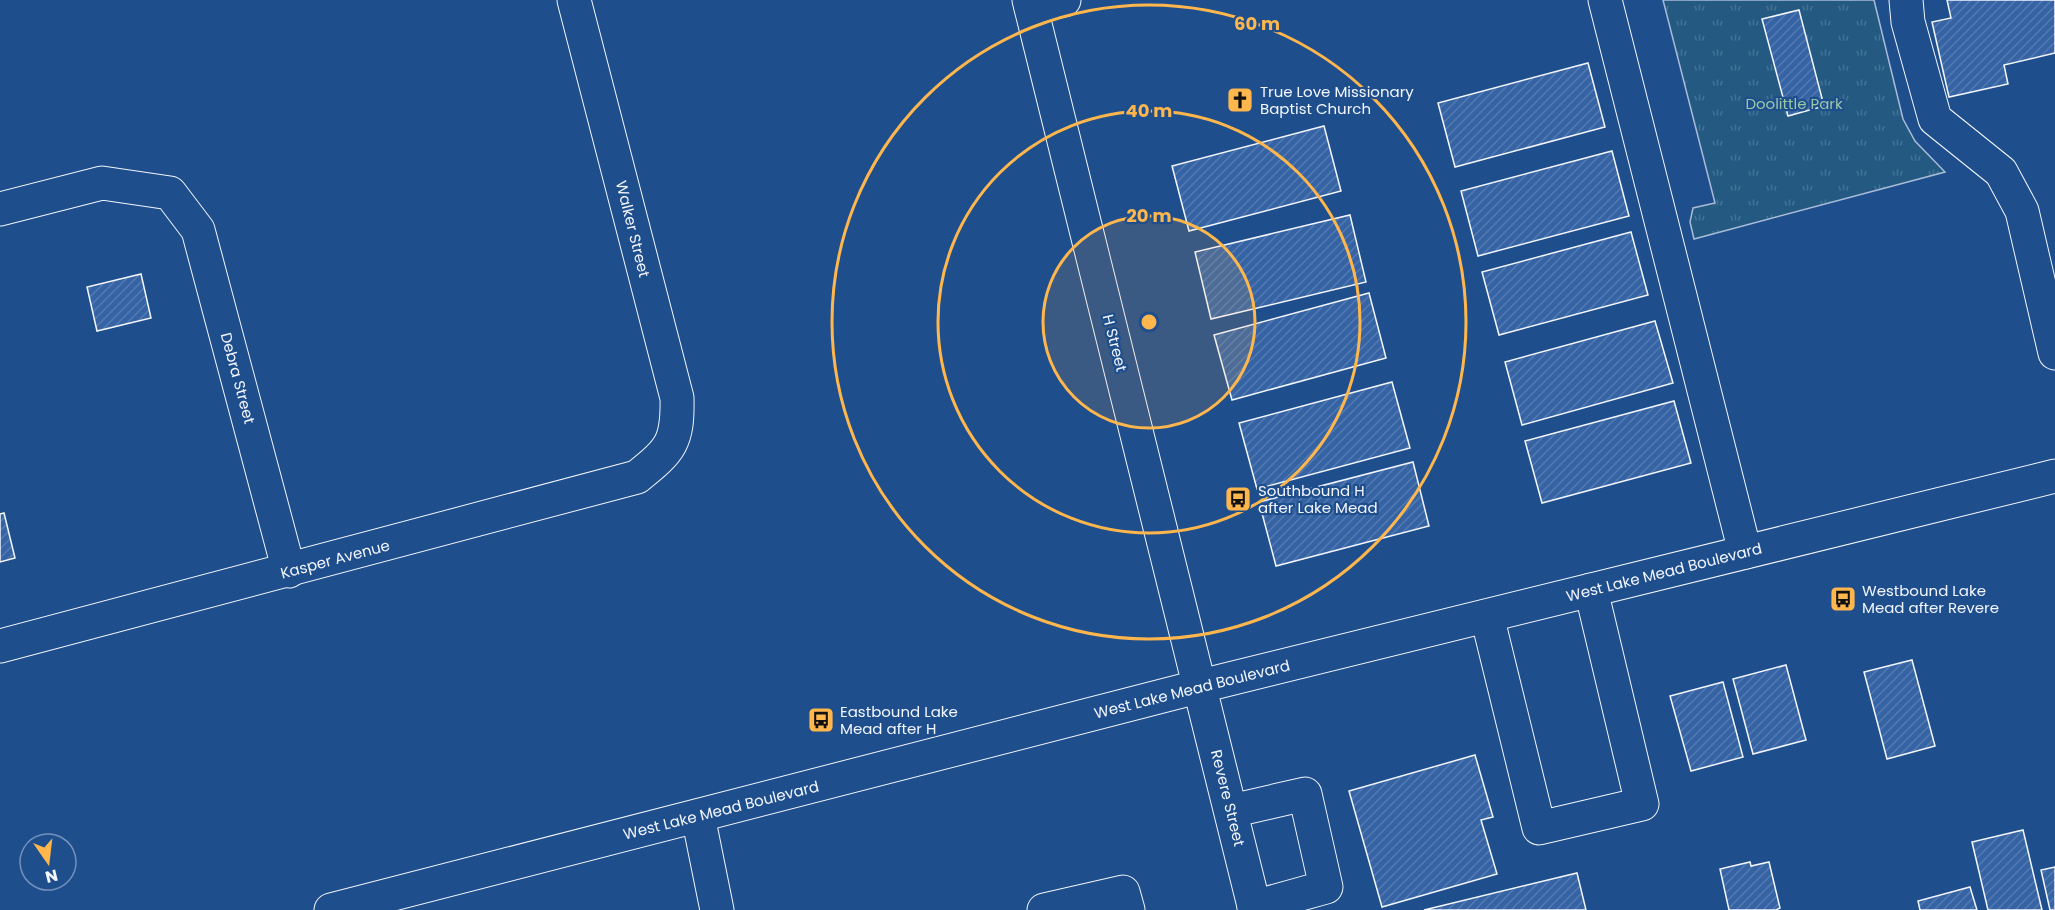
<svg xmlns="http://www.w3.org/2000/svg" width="2055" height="910" font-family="Poppins,sans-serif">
<defs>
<pattern id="park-tufts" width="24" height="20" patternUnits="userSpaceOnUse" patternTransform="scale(1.5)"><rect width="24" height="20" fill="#245a82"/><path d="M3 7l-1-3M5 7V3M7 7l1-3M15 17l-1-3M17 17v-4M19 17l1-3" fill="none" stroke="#447295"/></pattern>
<pattern id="building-hatch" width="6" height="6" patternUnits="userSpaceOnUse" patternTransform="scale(1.5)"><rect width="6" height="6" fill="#3563a3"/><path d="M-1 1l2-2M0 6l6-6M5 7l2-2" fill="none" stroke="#537ab1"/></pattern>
</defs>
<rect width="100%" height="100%" fill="#1f4e8c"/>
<!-- park -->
<path fill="url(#park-tufts)" stroke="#a8bbd7" stroke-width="1.5" d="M1663,0H1874L1903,119L1915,141L1945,172L1694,239L1690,222L1693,208L1715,203Z"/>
<!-- building -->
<g fill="url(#building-hatch)" stroke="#f2f6ff" stroke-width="1.5">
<path d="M1947,0H2055V53L2004,65L2008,84L1949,97L1932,22L1951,18Z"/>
<path d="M1799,10L1824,106L1788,116L1762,19Z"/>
<path d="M1588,63L1605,127L1455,167L1438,103Z"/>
<path d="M1324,126L1341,191L1189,231L1172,166Z"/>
<path d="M1612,151L1629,216L1478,256L1461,191Z"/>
<path d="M1350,215L1366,282L1211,319L1195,252Z"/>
<path d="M1631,232L1648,295L1499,335L1482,272Z"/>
<path d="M141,274L151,318L97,331L87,287Z"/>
<path d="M1369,293L1386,358L1232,400L1214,335Z"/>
<path d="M1655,321L1673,383L1522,425L1505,362Z"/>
<path d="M1392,382L1410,448L1257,489L1239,423Z"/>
<path d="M1674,401L1691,463L1542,503L1525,441Z"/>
<path d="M1413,462L1429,526L1276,566L1259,502Z"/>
<path d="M4,513L15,558L0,562V514Z"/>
<path d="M1912,660L1935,746L1887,759L1864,672Z"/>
<path d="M1786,665L1806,740L1753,754L1733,679Z"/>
<path d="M1723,682L1743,757L1691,771L1670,696Z"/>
<path d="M1475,755L1493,817L1481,820L1497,874L1382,907L1349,791Z"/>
<path d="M2023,830L2042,910H1988L1972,842Z"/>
<path d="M1750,862L1751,866L1769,862L1780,908L1776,910H1729L1720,869Z"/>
<path d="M2055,867V910H2050L2041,870Z"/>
<path d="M1577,873L1586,910H1424Z"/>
<path d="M1970,887L1977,910H1920L1918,901Z"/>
</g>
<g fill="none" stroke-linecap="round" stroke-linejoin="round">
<defs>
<g id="minor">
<path d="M1029,0L1255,910"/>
<path d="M1605,0L1745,552"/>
<path d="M1906,0L1908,22L1935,119L2001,172L2022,211L2055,353"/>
<path d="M1031,7L1064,0"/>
<path d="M0,209L102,183L170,193L198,230L289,571"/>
<path d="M1487,616L1539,828L1642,804L1591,590"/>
<path d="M0,646L637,477C671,450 678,442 677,398L574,0"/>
<path d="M1231,811L1305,794L1326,887L1254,907"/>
<path d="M698,816L717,910"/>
<path d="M1044,910L1123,892L1128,910"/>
</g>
<path id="major" d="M331,910L1201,686L2055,476"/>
</defs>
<!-- minor casing -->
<use href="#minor" stroke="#f2f6ff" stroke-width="35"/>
<!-- major casing -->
<use href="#major" stroke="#f2f6ff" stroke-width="35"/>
<!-- minor -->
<use href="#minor" stroke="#1f4e8c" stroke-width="33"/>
<!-- major -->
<use href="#major" stroke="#1f4e8c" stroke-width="33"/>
</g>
<!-- distance rings -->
<circle cx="1149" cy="322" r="106" fill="#ffb74d" fill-opacity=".12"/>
<g fill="none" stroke="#ffb74d" stroke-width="3">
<circle cx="1149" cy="322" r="106"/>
<circle cx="1149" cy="322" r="211"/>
<circle cx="1149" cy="322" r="317"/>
</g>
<!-- icons -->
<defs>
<symbol id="church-square" viewBox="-11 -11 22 22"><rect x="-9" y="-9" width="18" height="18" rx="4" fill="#ffb74d" stroke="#1f4e8c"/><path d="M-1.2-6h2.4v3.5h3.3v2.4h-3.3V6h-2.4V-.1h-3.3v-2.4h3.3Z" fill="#111"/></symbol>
<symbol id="bus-square" viewBox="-11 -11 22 22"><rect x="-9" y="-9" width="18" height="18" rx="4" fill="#ffb74d" stroke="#1f4e8c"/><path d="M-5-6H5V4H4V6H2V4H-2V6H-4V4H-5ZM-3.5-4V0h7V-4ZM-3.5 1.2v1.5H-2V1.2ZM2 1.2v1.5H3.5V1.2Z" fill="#111"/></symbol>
</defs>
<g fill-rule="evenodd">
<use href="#church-square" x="1225" y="85" width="30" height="30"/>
<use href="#bus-square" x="1223" y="484" width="30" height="30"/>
<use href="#bus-square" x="1828" y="584" width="30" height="30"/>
<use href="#bus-square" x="806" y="705" width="30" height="30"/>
</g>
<g text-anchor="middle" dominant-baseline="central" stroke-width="4.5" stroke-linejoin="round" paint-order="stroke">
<!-- poi labels -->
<g font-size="15" fill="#f2f6ff" stroke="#1f4e8c" text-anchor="start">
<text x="1260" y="91">True Love Missionary<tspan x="1260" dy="17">Baptist Church</tspan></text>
<text x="1258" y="490">Southbound H<tspan x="1258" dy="17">after Lake Mead</tspan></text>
<text x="1862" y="590">Westbound Lake<tspan x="1862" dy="17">Mead after Revere</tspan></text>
<text x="840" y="711">Eastbound Lake<tspan x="840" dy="17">Mead after H</tspan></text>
</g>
<!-- park labels -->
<g font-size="15" fill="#97c8a6" stroke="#1f4e8c">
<text x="1794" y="103">Doolittle Park</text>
</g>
<!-- street labels -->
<g font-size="15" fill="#f2f6ff" stroke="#1f4e8c">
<text transform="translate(633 229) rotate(76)">Walker Street</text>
<text transform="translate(1115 343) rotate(76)">H Street</text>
<text transform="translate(238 378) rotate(75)">Debra Street</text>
<text transform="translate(335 559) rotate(-15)">Kasper Avenue</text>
<text transform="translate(1664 572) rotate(-14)">West Lake Mead Boulevard</text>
<text transform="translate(1192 689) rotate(-14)">West Lake Mead Boulevard</text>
<text transform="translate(1228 798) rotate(76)">Revere Street</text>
<text transform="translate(721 810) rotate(-14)">West Lake Mead Boulevard</text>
</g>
</g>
<circle cx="1149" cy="322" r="9" fill="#ffb74d" stroke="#1f4e8c" stroke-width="3"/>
<g font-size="18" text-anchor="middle" font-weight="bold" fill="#ffb74d" stroke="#1f4e8c" stroke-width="4.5" stroke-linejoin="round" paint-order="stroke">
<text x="1257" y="30">60 m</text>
<text x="1149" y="117">40 m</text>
<text x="1149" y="222">20 m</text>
</g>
<!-- north arrow -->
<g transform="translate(48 862) rotate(166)"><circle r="28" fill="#1f4e8c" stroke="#7391ba" stroke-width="1.5"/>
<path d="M0-4.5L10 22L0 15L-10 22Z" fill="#ffb74d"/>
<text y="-9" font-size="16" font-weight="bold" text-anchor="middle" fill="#f2f6ff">N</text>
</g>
</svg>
